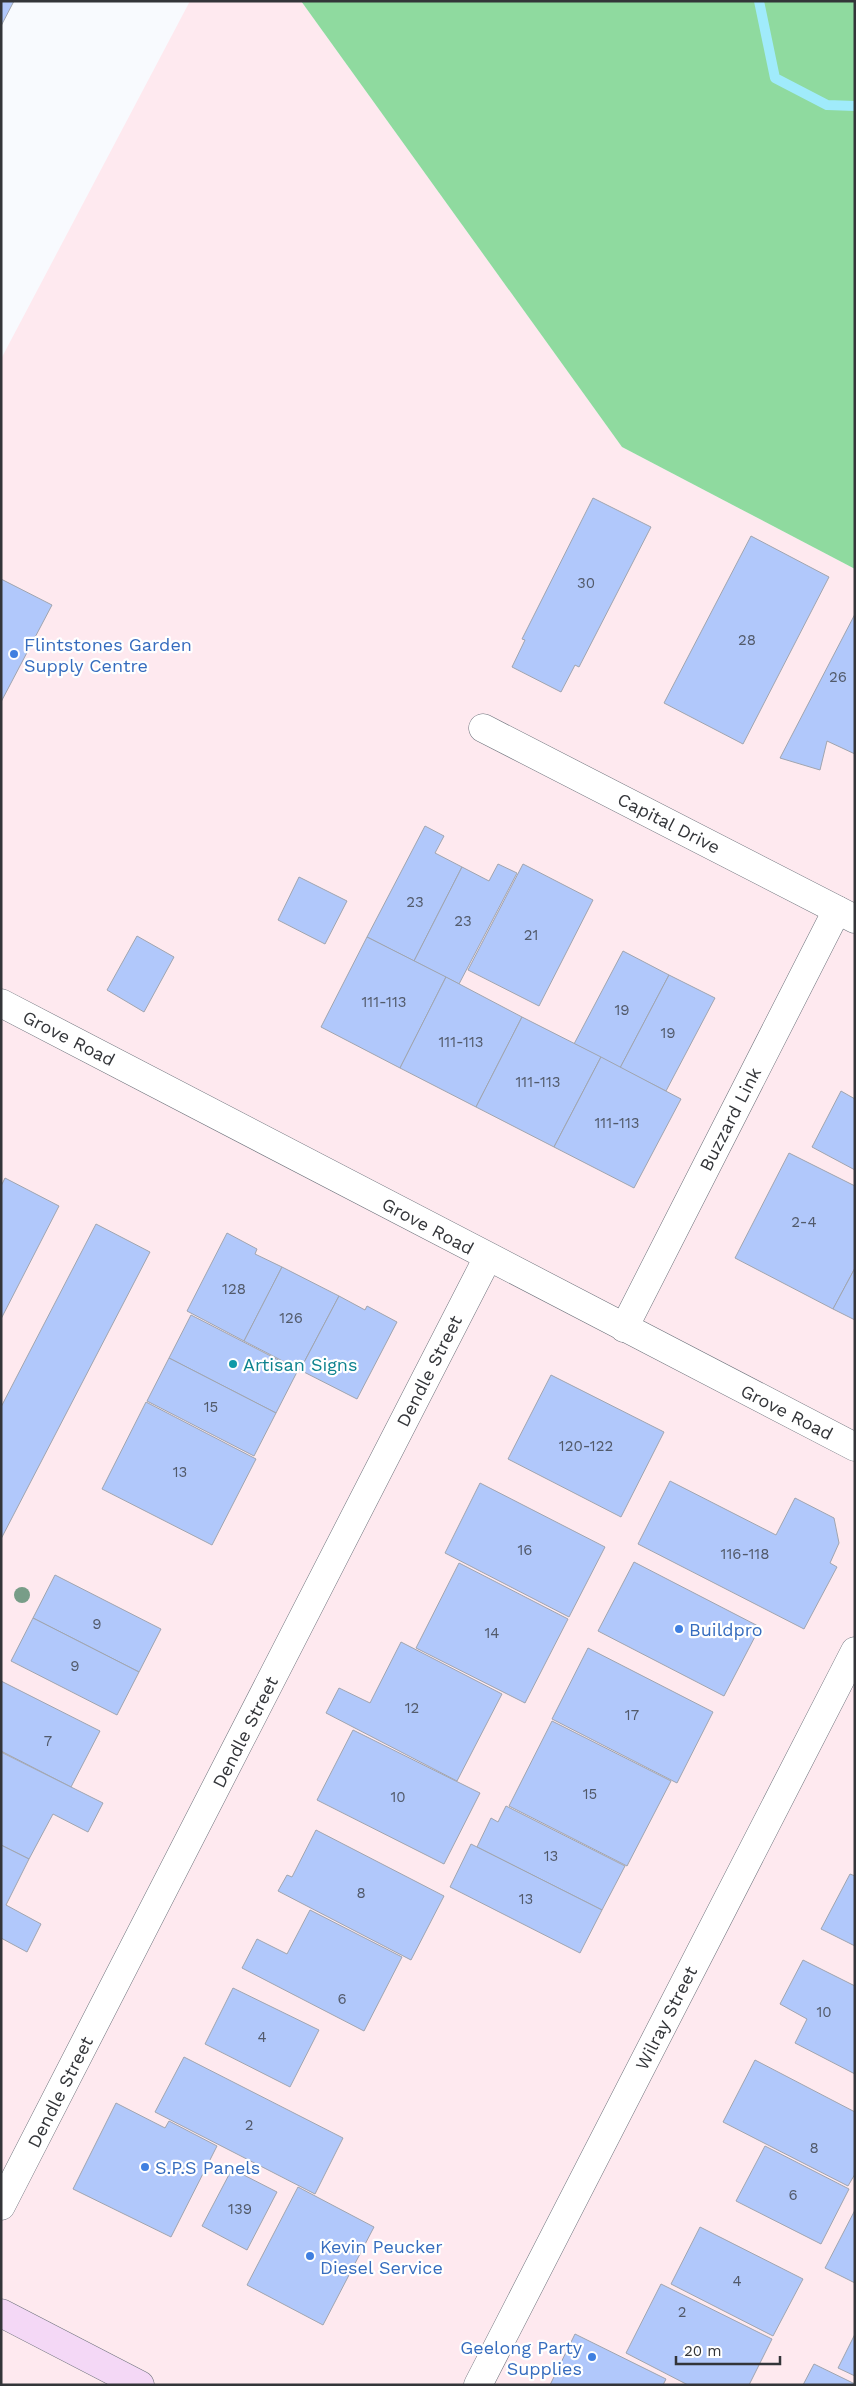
<svg xmlns="http://www.w3.org/2000/svg" width="856" height="2386" font-family="'Work Sans',sans-serif">
<rect width="100%" height="100%" fill="#f8fafe"/>
<!-- industrial -->
<path fill="#fee9ef" d="M190,1H301L622,447L855,569V2385H1V359Z"/>
<!-- green -->
<path fill="#8fda9f" d="M301,1H855V569L622,447Z"/>
<g fill="none" stroke-linecap="round" stroke-linejoin="round">
<!-- stream -->
<path stroke="#a0ebfb" stroke-width="10" d="M759,1L775,78L827,105L855,106"/>
</g>
<!-- building -->
<g fill="#b1c8fb" stroke="#a0a5af">
<path d="M1,1H14L1,26Z"/>
<path d="M593,498L651,527L579,667L575,665L561,692L512,667L525,640L522,639Z"/>
<path d="M751,536L829,577L743,744L664,703Z"/>
<path d="M1,579L52,605L1,702Z"/>
<path d="M855,614V754L827,741L820,770L780,758Z"/>
<path d="M425,826L444,836L435,853L462,867L414,961L367,937Z"/>
<path d="M498,864L517,873L459,984L414,961L462,867L489,881Z"/>
<path d="M523,864L593,900L539,1006L468,970Z"/>
<path d="M299,877L347,901L325,944L278,920Z"/>
<path d="M137,936L174,957L144,1012L107,990Z"/>
<path d="M367,937L446,977L400,1068L321,1027Z"/>
<path d="M623,951L669,975L620,1068L574,1044Z"/>
<path d="M669,975L715,998L666,1091L620,1068Z"/>
<path d="M446,977L522,1017L476,1107L400,1068Z"/>
<path d="M522,1017L601,1057L554,1147L476,1107Z"/>
<path d="M601,1057L681,1099L634,1188L554,1147Z"/>
<path d="M841,1091L855,1099V1170L812,1147Z"/>
<path d="M789,1153L855,1186V1268L833,1309L735,1258Z"/>
<path d="M5,1178L59,1206L1,1319V1186Z"/>
<path d="M96,1224L150,1252L1,1539V1407Z"/>
<path d="M227,1233L257,1249L255,1254L282,1267L244,1341L187,1311Z"/>
<path d="M282,1267L339,1296L300,1370L244,1341Z"/>
<path d="M855,1268V1320L833,1309Z"/>
<path d="M339,1296L365,1310L367,1306L397,1322L357,1399L300,1370Z"/>
<path d="M191,1315L298,1370L276,1413L169,1358Z"/>
<path d="M169,1358L276,1413L254,1456L147,1401Z"/>
<path d="M551,1375L664,1432L621,1517L508,1459Z"/>
<path d="M146,1402L256,1459L212,1545L102,1489Z"/>
<path d="M670,1481L776,1535L795,1498L834,1518L839,1543L830,1563L837,1567L804,1629L638,1544Z"/>
<path d="M480,1483L605,1547L569,1617L445,1553Z"/>
<path d="M634,1562L760,1627L724,1696L598,1631Z"/>
<path d="M459,1563L568,1619L525,1703L416,1648Z"/>
<path d="M55,1575L161,1629L139,1672L33,1618Z"/>
<path d="M33,1618L139,1672L117,1715L11,1661Z"/>
<path d="M401,1642L502,1694L457,1781L326,1713L339,1688L370,1703Z"/>
<path d="M588,1648L713,1712L677,1783L552,1719Z"/>
<path d="M1,1681L100,1731L71,1787L1,1751Z"/>
<path d="M552,1721L671,1781L627,1866L509,1806Z"/>
<path d="M353,1730L480,1793L444,1864L317,1800Z"/>
<path d="M1,1752L103,1803L88,1832L53,1814L29,1859L1,1845Z"/>
<path d="M506,1806L625,1866L602,1910L477,1847L491,1818L498,1822Z"/>
<path d="M316,1830L444,1896L411,1960L278,1891L287,1875L292,1877Z"/>
<path d="M471,1844L602,1910L580,1953L450,1887Z"/>
<path d="M1,1845L29,1859L6,1905L41,1924L27,1952L1,1938Z"/>
<path d="M850,1874L855,1876V1946L821,1929Z"/>
<path d="M310,1910L402,1957L364,2031L242,1968L257,1939L287,1954Z"/>
<path d="M803,1960L855,1986V2074L795,2043L807,2019L780,2004Z"/>
<path d="M233,1988L319,2030L290,2087L205,2044Z"/>
<path d="M184,2057L343,2138L315,2194L155,2112Z"/>
<path d="M755,2060L855,2112V2174L848,2186L723,2122Z"/>
<path d="M116,2103L165,2128L169,2121L217,2146L171,2237L73,2189Z"/>
<path d="M765,2146L849,2189L821,2244L736,2201Z"/>
<path d="M232,2169L277,2192L247,2250L202,2226Z"/>
<path d="M298,2187L374,2227L323,2325L247,2285Z"/>
<path d="M855,2210V2283L825,2268Z"/>
<path d="M700,2227L803,2279L773,2336L671,2284Z"/>
<path d="M661,2284L772,2339L749,2385H688L626,2353Z"/>
<path d="M575,2334L666,2379L663,2385H550Z"/>
<path d="M855,2334V2376L838,2368Z"/>
<path d="M814,2364L855,2384V2385H803Z"/>
</g>
<g fill="none" stroke-linecap="round" stroke-linejoin="round">
<defs>
<g id="street">
<path d="M483,728L855,919"/>
<path d="M1,1003L855,1447"/>
<path d="M624,1328L837,910"/>
<path d="M1,2206L488,1257"/>
<path d="M478,2385L855,1651"/>
</g>
<path id="secondary" d="M1,2313L140,2385"/>
</defs>
<!-- street casing -->
<use href="#street" stroke="#6d727b" stroke-width="29"/>
<!-- secondary casing -->
<use href="#secondary" stroke="#6d727b" stroke-width="29"/>
<!-- street -->
<use href="#street" stroke="#fff" stroke-width="28"/>
<!-- secondary -->
<use href="#secondary" stroke="#f4d8f6" stroke-width="28"/>
</g>
<!-- trees -->
<circle fill="#789d88" cx="22" cy="1595" r="8"/>
<!-- markers -->
<g fill="#3f7fe0" stroke="#fff" stroke-width="2">
<circle cx="14" cy="654" r="5"/>
<circle cx="679" cy="1629" r="5"/>
<circle cx="145" cy="2167" r="5"/>
<circle cx="310" cy="2256" r="5"/>
<circle cx="592" cy="2357" r="5"/>
</g>
<circle fill="#0f9aa8" stroke="#fff" stroke-width="2" cx="233" cy="1364" r="5"/>
<g text-anchor="middle" dominant-baseline="central" stroke-width="4.5" stroke-linejoin="round" paint-order="stroke">
<!-- number labels -->
<g font-size="15" fill="#525a6a">
<text x="586" y="583">30</text>
<text x="747" y="640">28</text>
<text x="838" y="677">26</text>
<text x="415" y="902">23</text>
<text x="463" y="921">23</text>
<text x="531" y="935">21</text>
<text x="384" y="1002">111-113</text>
<text x="622" y="1010">19</text>
<text x="668" y="1033">19</text>
<text x="461" y="1042">111-113</text>
<text x="538" y="1082">111-113</text>
<text x="617" y="1123">111-113</text>
<text x="804" y="1222">2-4</text>
<text x="234" y="1289">128</text>
<text x="291" y="1318">126</text>
<text x="211" y="1407">15</text>
<text x="586" y="1446">120-122</text>
<text x="180" y="1472">13</text>
<text x="525" y="1550">16</text>
<text x="745" y="1554">116-118</text>
<text x="97" y="1624">9</text>
<text x="492" y="1633">14</text>
<text x="75" y="1666">9</text>
<text x="412" y="1708">12</text>
<text x="632" y="1715">17</text>
<text x="48" y="1741">7</text>
<text x="590" y="1794">15</text>
<text x="398" y="1797">10</text>
<text x="551" y="1856">13</text>
<text x="361" y="1893">8</text>
<text x="526" y="1899">13</text>
<text x="342" y="1999">6</text>
<text x="824" y="2012">10</text>
<text x="262" y="2037">4</text>
<text x="249" y="2125">2</text>
<text x="814" y="2148">8</text>
<text x="793" y="2195">6</text>
<text x="240" y="2209">139</text>
<text x="737" y="2281">4</text>
<text x="682" y="2312">2</text>
</g>
<!-- shop labels -->
<g font-size="18" fill="#366cbe" stroke="#fff" text-anchor="start">
<text x="24" y="644">Flintstones Garden<tspan x="24" dy="21">Supply Centre</tspan></text>
<text x="689" y="1629">Buildpro</text>
<text x="155" y="2167">S.P.S Panels</text>
<text x="320" y="2246">Kevin Peucker<tspan x="320" dy="21">Diesel Service</tspan></text>
<text x="582" y="2347" text-anchor="end">Geelong Party<tspan x="582" dy="21">Supplies</tspan></text>
</g>
<!-- street labels -->
<g font-size="18" fill="#333539" stroke="#fff">
<text transform="translate(669 823) rotate(27)">Capital Drive</text>
<text transform="translate(69 1038) rotate(27)">Grove Road</text>
<text transform="translate(730 1119) rotate(-63)">Buzzard Link</text>
<text transform="translate(428 1226) rotate(28)">Grove Road</text>
<text transform="translate(429 1371) rotate(-63)">Dendle Street</text>
<text transform="translate(787 1412) rotate(27)">Grove Road</text>
<text transform="translate(245 1732) rotate(-63)">Dendle Street</text>
<text transform="translate(666 2018) rotate(-63)">Wilray Street</text>
<text transform="translate(60 2092) rotate(-63)">Dendle Street</text>
</g>
<!-- culture labels -->
<g font-size="18" fill="#0d838f" stroke="#fff" text-anchor="start">
<text x="243" y="1364">Artisan Signs</text>
</g>
</g>
<!-- border -->
<rect width="856" height="2386" fill="none" stroke="#333539" stroke-width="5"/>
<!-- scale -->
<path d="M676 2356v8h104v-8" fill="none" stroke="#333539" stroke-width="2.5"/>
<text x="684" y="2356" font-size="15" fill="#333539" stroke="#ffffff" stroke-width="4" paint-order="stroke">20 m</text>
</svg>
